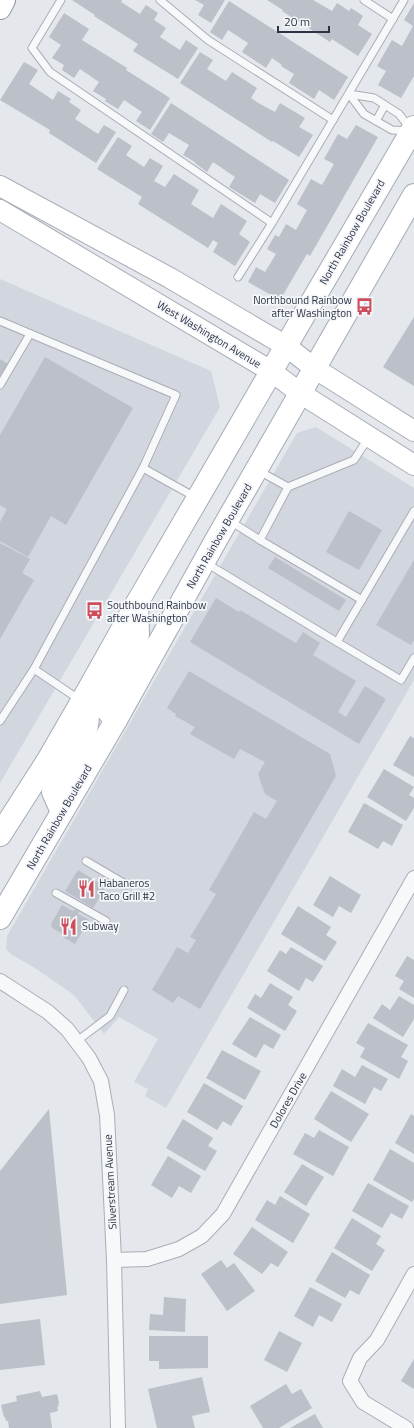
<svg xmlns="http://www.w3.org/2000/svg" width="414" height="1428" font-family="'Titillium Web',sans-serif">
<rect width="100%" height="100%" fill="#e4e7ec"/>
<!-- built -->
<g fill="#d2d6de">
<path d="M0,279L211,371L220,407L0,783Z"/>
<path d="M316,427L414,488V680L166,1108L145,1096L148,1089L134,1082L158,1039L119,1017L104,1034L74,995L32,966L12,955L6,949L7,936L297,433Z"/>
</g>
<!-- building -->
<g fill="#bbc0c9">
<path d="M72,0H122L121,2L140,14L146,5L158,13L154,20L166,28L160,37L180,50L186,40L198,48L178,79L133,51L138,44L94,16L95,15Z"/>
<path d="M195,0H225L211,23L198,15L204,5Z"/>
<path d="M267,0H313L332,11L337,3L349,11L351,8L363,16L358,25L372,34L358,56L332,39L330,42L282,11L283,10Z"/>
<path d="M229,1L348,77L334,100L319,90L314,99L289,83L294,74L281,66L282,65L272,58L266,68L242,52L248,43L228,30L222,40L210,32Z"/>
<path d="M414,3V76L401,98L378,85L386,71L377,66L392,40L402,46L413,26L404,20Z"/>
<path d="M64,13L89,29L82,40L127,68L126,70L170,98L150,130L136,121L142,112L124,100L118,109L105,101L106,99L93,91L99,82L80,69L74,78L62,70L64,65L52,58L61,45L49,37Z"/>
<path d="M200,52L213,60L207,69L226,81L232,72L257,88L251,98L260,104L275,112L280,103L305,118L299,127L313,135L299,157L273,141L272,142L180,83Z"/>
<path d="M24,62L38,70L29,84L53,100L58,91L71,99L69,102L81,110L75,119L98,134L104,125L116,132L96,163L49,133L50,130L0,100Z"/>
<path d="M171,103L289,180L275,203L260,194L255,203L229,187L235,177L213,162L207,172L195,163V162L183,155L189,145L169,133L163,142L151,134Z"/>
<path d="M356,125L378,137L310,256L307,254L280,300L248,282L256,267L265,272L276,254L267,249L275,235L279,237L286,224L296,230L307,210L297,204L311,179L322,185L334,164L324,159L338,134L347,139Z"/>
<path d="M118,137L132,146L126,155L144,167L150,158L163,166L154,181L165,187L174,174L199,190L191,204L213,218L221,204L247,221L239,234L250,242L235,266L213,252L218,243L213,240L208,248L138,204L142,197L97,169Z"/>
<path d="M414,317V386L383,367Z"/>
<path d="M45,357L133,408L66,525L51,516L28,557L0,541V522L7,509L0,505V435Z"/>
<path d="M0,359L11,366L0,385Z"/>
<path d="M349,511L382,530L359,570L326,552Z"/>
<path d="M0,543L30,559L22,573L34,580L0,639Z"/>
<path d="M275,557L346,600L339,611L268,568Z"/>
<path d="M414,560V640L411,645L376,625Z"/>
<path d="M216,598L239,612L240,610L296,643L303,632L320,643L313,655L356,681L338,712L346,717L365,686L386,699L359,744L190,642Z"/>
<path d="M189,671L330,754L336,776L200,1009L178,996L173,1003L152,990L177,947L188,953L196,940L190,937L216,894L209,890L254,812L266,819L277,801L265,794L258,774L265,762L240,749L234,759L190,734L195,727L175,716L176,714L167,708Z"/>
<path d="M410,736L414,738V777L393,765Z"/>
<path d="M384,769L414,787L409,795L414,798V808L406,821L367,797Z"/>
<path d="M364,803L403,825L392,846L383,841L378,849L348,832Z"/>
<path d="M78,870L106,887L93,908L65,891Z"/>
<path d="M330,876L361,895L351,913L339,906L333,917L313,905Z"/>
<path d="M62,905L73,911L75,909L79,911L78,914L89,920L75,944L63,937L65,935L52,928L51,924Z"/>
<path d="M298,906L331,927L326,935L337,942L325,961L281,934Z"/>
<path d="M291,947L323,966L313,982L306,978L299,991L267,971L280,950L286,954Z"/>
<path d="M407,956L414,960V998L399,989L404,981L395,976Z"/>
<path d="M270,983L293,997L288,1005L297,1011L285,1031L247,1008L255,994L261,998Z"/>
<path d="M399,996L414,1005V1019L403,1037L373,1018L382,1004L390,1010Z"/>
<path d="M250,1017L281,1035L273,1049L264,1044L256,1058L232,1044Z"/>
<path d="M368,1023L408,1045L401,1057L408,1061L399,1079L360,1057L365,1048L356,1043Z"/>
<path d="M222,1050L261,1071L245,1100L206,1078Z"/>
<path d="M362,1065L388,1079L381,1091L374,1087L365,1104L333,1086L342,1069L355,1077Z"/>
<path d="M204,1083L243,1106L231,1126L223,1121L217,1130L187,1112Z"/>
<path d="M331,1091L369,1114L351,1142L314,1119Z"/>
<path d="M49,1109L67,1295L0,1304V1171Z"/>
<path d="M411,1114L414,1116V1154L395,1143Z"/>
<path d="M183,1119L213,1138L208,1146L217,1151L205,1171L166,1148Z"/>
<path d="M319,1130L349,1147L333,1176L293,1154L305,1133L314,1138Z"/>
<path d="M390,1149L414,1163V1199L412,1202L373,1180Z"/>
<path d="M168,1156L201,1176L191,1193L179,1186L172,1198L151,1185Z"/>
<path d="M302,1164L324,1177L306,1206L284,1192Z"/>
<path d="M368,1183L409,1206L402,1219L391,1213L382,1228L352,1211Z"/>
<path d="M280,1196L310,1214L293,1243L255,1220L267,1200L275,1205Z"/>
<path d="M352,1218L381,1236L376,1244L385,1250L372,1271L334,1248Z"/>
<path d="M252,1227L288,1252L278,1267L271,1263L262,1274L233,1254Z"/>
<path d="M332,1252L370,1275L359,1295L350,1290L345,1298L315,1281Z"/>
<path d="M221,1260L227,1268L234,1263L255,1291L227,1311L201,1274Z"/>
<path d="M310,1287L342,1304L332,1322L319,1315L313,1327L294,1316Z"/>
<path d="M164,1297L186,1299L185,1332L149,1330L150,1314L163,1315Z"/>
<path d="M40,1319L45,1365L0,1370V1324Z"/>
<path d="M279,1331L302,1343L287,1372L264,1360Z"/>
<path d="M149,1336H208V1368L159,1369V1361H149Z"/>
<path d="M414,1359V1389L401,1381Z"/>
<path d="M202,1377L210,1412L192,1416L195,1428H157L148,1389Z"/>
<path d="M286,1384L292,1394L301,1389L312,1408L279,1428H263L250,1406Z"/>
<path d="M40,1391L42,1397L57,1394L59,1402L58,1407H57L58,1411L50,1413L52,1428H9L8,1421H6L5,1417H4L1,1405L17,1401L16,1396Z"/>
<path d="M315,1414L323,1428H290Z"/>
</g>
<g fill="none" stroke-linecap="round" stroke-linejoin="round">
<defs>
<g id="lane">
<path d="M61,0L32,48L50,72L272,223L404,0"/>
<path d="M160,0L208,40L333,120"/>
<path d="M364,0L393,19"/>
<path d="M349,94L374,98L399,114L412,131L392,130L364,114Z"/>
<path d="M376,121L385,105"/>
<path d="M238,277L272,223"/>
<path d="M0,321L176,395L143,468L34,669L0,721"/>
<path d="M0,385L30,334"/>
<path d="M143,468L195,497"/>
<path d="M259,471L288,487"/>
<path d="M414,511L337,642L401,680L414,658"/>
<path d="M230,521L260,540"/>
<path d="M206,563L337,642"/>
<path d="M362,600L260,540L288,487L354,460L369,437"/>
<path d="M34,669L80,700"/>
<path d="M86,861L127,885"/>
<path d="M56,893L106,921"/>
<path d="M77,1041L110,1016L124,990"/>
</g>
<g id="street">
<path d="M0,981L48,1012L67,1029L89,1058L101,1081L107,1115L114,1260L118,1428"/>
<path d="M114,1260L147,1259L179,1249L202,1236L223,1214L414,878"/>
<path d="M406,1428L363,1402L350,1381L360,1358L377,1340L414,1274"/>
</g>
<g id="secondary">
<path d="M0,186L170,278L286,346L314,368L414,431"/>
<path d="M0,210L271,371L300,393L414,465"/>
</g>
<g id="primary">
<path d="M116,720L106,709L105,701L108,693L137,642L138,634L137,603"/>
<path d="M62,812L53,792L56,783L86,729C90,716 87,713 82,701"/>
<path d="M0,835L48,760L82,701L137,603L286,346L414,127"/>
<path d="M0,918L116,720L216,540L414,195"/>
</g>
<path id="highway" d="M0,8L4,0"/>
</defs>
<!-- lane casing -->
<use href="#lane" stroke="#a9aeb6" stroke-width="9"/>
<!-- street casing -->
<use href="#street" stroke="#a9aeb6" stroke-width="16"/>
<!-- secondary casing -->
<use href="#secondary" stroke="#a9aeb6" stroke-width="22"/>
<!-- primary casing -->
<use href="#primary" stroke="#a4abb7" stroke-width="24"/>
<!-- highway casing -->
<use href="#highway" stroke="#8c94a2" stroke-width="24"/>
<!-- lane -->
<use href="#lane" stroke="#f7f8fa" stroke-width="7"/>
<!-- street -->
<use href="#street" stroke="#f7f8fa" stroke-width="14"/>
<!-- secondary -->
<use href="#secondary" stroke="#fff" stroke-width="20"/>
<!-- primary -->
<use href="#primary" stroke="#fff" stroke-width="22"/>
<!-- highway -->
<use href="#highway" stroke="#fff" stroke-width="22"/>
</g>
<!-- icons -->
<defs>
<symbol id="bus-bare" viewBox="-9 -9 18 18"><path d="M-5-6H5V4H4V6H2V4H-2V6H-4V4H-5ZM-3.5-4V0h7V-4ZM-3.5 1.2v1.5H-2V1.2ZM2 1.2v1.5H3.5V1.2Z" fill="#cd4d5b" stroke="#f4f6f9" stroke-width="2.5" paint-order="stroke"/></symbol>
<symbol id="restaurant-bare" viewBox="-9 -9 18 18"><path d="M-5-6h1v4h1v-4h1v4h1v-4h1v5L-1.5 .5V6h-2V.5L-5-1ZM5-6V6H3V1.5H1.5Q1.5-4 5-6Z" fill="#cd4d5b" stroke="#f4f6f9" stroke-width="2.5" paint-order="stroke"/></symbol>
</defs>
<g fill-rule="evenodd">
<use href="#bus-bare" x="352" y="294" width="25" height="25"/>
<use href="#bus-bare" x="82" y="598" width="25" height="25"/>
<use href="#restaurant-bare" x="74" y="876" width="25" height="25"/>
<use href="#restaurant-bare" x="56" y="914" width="25" height="25"/>
</g>
<g text-anchor="middle" dominant-baseline="central" stroke-width="3.5" stroke-linejoin="round" paint-order="stroke">
<!-- street labels -->
<g font-size="11" fill="#2c3444" stroke="#f4f6f9">
<text transform="translate(352 232) rotate(-60)">North Rainbow Boulevard</text>
<text transform="translate(209 334) rotate(31)">West Washington Avenue</text>
<text transform="translate(219 536) rotate(-60)">North Rainbow Boulevard</text>
<text transform="translate(59 817) rotate(-60)">North Rainbow Boulevard</text>
<text transform="translate(288 1100) rotate(-60)">Dolores Drive</text>
<text transform="translate(110 1182) rotate(-93)">Silverstream Avenue</text>
</g>
<!-- poi labels -->
<g font-size="11" fill="#2c3444" stroke="#f4f6f9" text-anchor="start">
<text x="352" y="300" text-anchor="end">Northbound Rainbow<tspan x="352" dy="13">after Washington</tspan></text>
<text x="107" y="605">Southbound Rainbow<tspan x="107" dy="13">after Washington</tspan></text>
<text x="99" y="883">Habaneros<tspan x="99" dy="13">Taco Grill #2</tspan></text>
<text x="82" y="926">Subway</text>
</g>
</g>
<!-- scale -->
<path d="M278 26v6h51v-6" fill="none" stroke="#2c3444" stroke-width="2"/>
<text x="284" y="26" font-size="12" fill="#2c3444" stroke="#f4f6f9" stroke-width="3" paint-order="stroke">20 m</text>
</svg>
